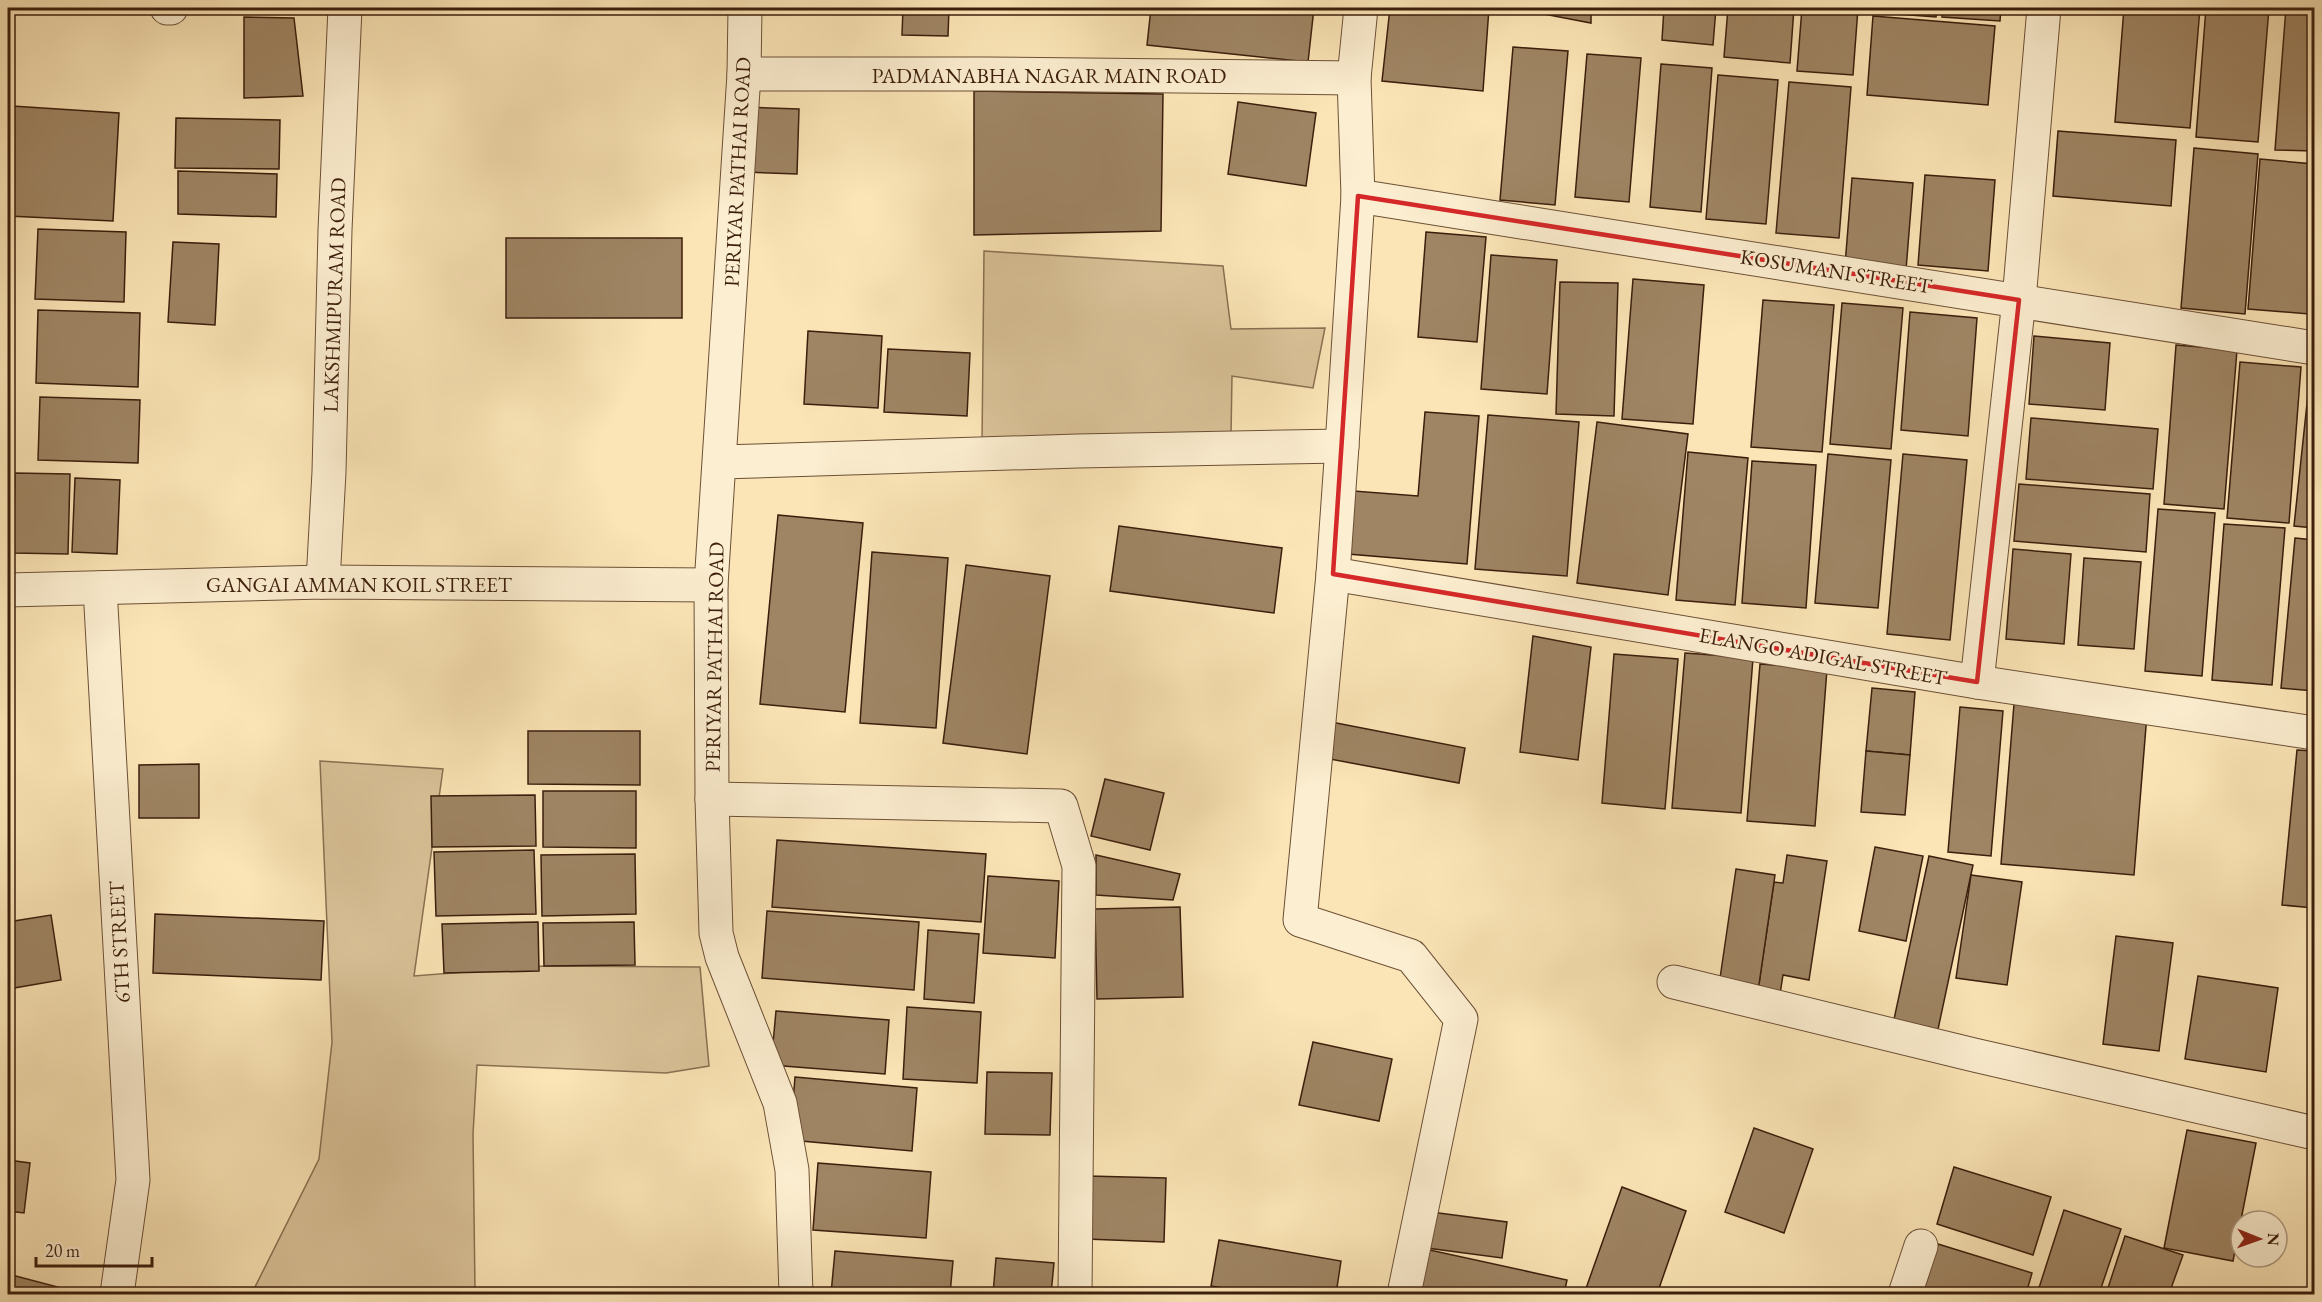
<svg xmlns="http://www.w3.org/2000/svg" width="2322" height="1302" font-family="'EB Garamond',serif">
<rect width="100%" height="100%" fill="#fbe5b6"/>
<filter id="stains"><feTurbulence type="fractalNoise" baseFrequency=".00333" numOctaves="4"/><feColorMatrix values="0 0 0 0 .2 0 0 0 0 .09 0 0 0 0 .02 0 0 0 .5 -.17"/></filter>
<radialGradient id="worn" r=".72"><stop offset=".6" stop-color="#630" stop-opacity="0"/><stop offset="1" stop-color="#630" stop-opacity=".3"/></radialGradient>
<!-- green -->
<g fill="#dbc399" stroke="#8c7052" stroke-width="1.5">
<path d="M984,251L1223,266L1231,329L1325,328L1313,388L1232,376L1231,436L982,445Z"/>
<path d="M320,761L443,769L414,976L544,966L700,967L709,1066L666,1073L477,1065L473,1134L475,1290L473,1294H353L336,1289L253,1291L319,1159L332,1042Z"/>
</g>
<!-- building -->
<g fill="#9f8564" stroke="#3c1e0c" stroke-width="1.5">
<path d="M903,8H949L948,36L902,35Z"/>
<path d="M1151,8H1314L1308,62L1147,45Z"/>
<path d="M1390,8H1489L1483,91L1382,81Z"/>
<path d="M1538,8H1591V23L1538,13Z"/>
<path d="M1664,8H1716L1713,45L1662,40Z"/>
<path d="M1728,8H1794L1790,63L1724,57Z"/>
<path d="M1802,8H1858L1853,75L1797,71Z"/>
<path d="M1871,8H1937L1936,17L1870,12Z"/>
<path d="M1943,8H2001L2000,21L1942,17Z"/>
<path d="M2124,8H2200L2190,128L2115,122Z"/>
<path d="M2206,8H2269L2258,142L2196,137Z"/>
<path d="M2286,8H2314V151L2275,150Z"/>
<path d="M1873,16L1995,26L1988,105L1867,95Z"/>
<path d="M244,17L294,18L303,96L244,98Z"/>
<path d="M1513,47L1568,51L1555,205L1500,200Z"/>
<path d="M1587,54L1641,58L1629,202L1575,197Z"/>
<path d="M1661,64L1712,68L1701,212L1650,207Z"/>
<path d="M1718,75L1778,80L1766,224L1706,219Z"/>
<path d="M1789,82L1851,87L1839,238L1776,233Z"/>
<path d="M974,91L1163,94L1161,231L974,235Z"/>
<path d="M1238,102L1316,113L1306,186L1228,174Z"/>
<path d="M12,106L119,113L113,221L8,216Z"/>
<path d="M745,107L799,109L797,174L744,172Z"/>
<path d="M176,118L280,120L279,169L175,168Z"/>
<path d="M2058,131L2176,140L2171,206L2053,196Z"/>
<path d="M2194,148L2258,154L2245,314L2181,308Z"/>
<path d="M2260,159L2314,164V252L2309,314L2248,309Z"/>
<path d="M178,171L277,174L276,217L178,214Z"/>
<path d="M1925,175L1995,180L1988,271L1918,265Z"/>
<path d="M1852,178L1913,183L1906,270L1845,265Z"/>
<path d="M38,229L126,232L124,302L35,299Z"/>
<path d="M1426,232L1486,237L1477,342L1418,337Z"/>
<rect x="506" y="238" width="176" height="80"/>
<path d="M173,242L219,244L215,325L168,322Z"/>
<path d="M1491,255L1557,260L1547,394L1481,389Z"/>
<path d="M1633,279L1704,285L1693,424L1622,419Z"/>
<path d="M1560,282L1618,283L1614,416L1556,414Z"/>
<path d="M1763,300L1834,305L1822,452L1751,447Z"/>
<path d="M1842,303L1903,308L1891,449L1830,444Z"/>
<path d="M38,310L140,313L138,387L36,383Z"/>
<path d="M1910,312L1977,318L1968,436L1901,430Z"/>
<path d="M808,331L882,336L878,408L804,404Z"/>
<path d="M2034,336L2110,343L2105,410L2029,404Z"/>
<path d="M2176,345L2237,350L2224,509L2164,504Z"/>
<path d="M888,349L970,353L967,416L884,412Z"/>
<path d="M2240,362L2301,367L2289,523L2227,518Z"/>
<path d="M2310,375H2314V528L2294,526Z"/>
<path d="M40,397L140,400L138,463L38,460Z"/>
<path d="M1425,412L1479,416L1467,564L1336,553L1341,490L1418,496Z"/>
<path d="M1488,415L1579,422L1567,576L1475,569Z"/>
<path d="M2031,418L2158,429L2153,489L2026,479Z"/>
<path d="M1597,422L1688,434L1668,595L1577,583Z"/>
<path d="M1688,452L1748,458L1735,605L1676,600Z"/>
<path d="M1828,454L1891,460L1878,608L1815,603Z"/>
<path d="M1903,454L1967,460L1950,640L1887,634Z"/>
<path d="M1752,461L1816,465L1806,608L1742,603Z"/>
<path d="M15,473L70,474L68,554L13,553Z"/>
<path d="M75,478L120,480L117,554L72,552Z"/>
<path d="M2019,484L2150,494L2146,552L2014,541Z"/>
<path d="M2158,509L2215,513L2202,676L2145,671Z"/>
<path d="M778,515L863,523L845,712L760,704Z"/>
<path d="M2224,524L2285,528L2272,685L2212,680Z"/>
<path d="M1119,526L1282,548L1274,613L1110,591Z"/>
<path d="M2295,538L2314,540V691L2281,688Z"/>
<path d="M2013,549L2071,554L2064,644L2006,639Z"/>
<path d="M872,552L948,558L936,728L860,723Z"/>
<path d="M2084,558L2141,562L2134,649L2078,645Z"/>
<path d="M966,565L1050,576L1027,754L943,743Z"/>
<path d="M1533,636L1591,647L1578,760L1520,752Z"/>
<path d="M1685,653L1753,658L1741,813L1672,808Z"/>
<path d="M1614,654L1678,659L1665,809L1602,803Z"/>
<path d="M1760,664L1827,669L1815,826L1747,821Z"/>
<path d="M1872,688L1915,692L1910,755L1866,751Z"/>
<path d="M2014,704L2147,714L2134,875L2001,864Z"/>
<path d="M1960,707L2003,711L1991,856L1948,852Z"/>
<path d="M1326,721L1465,748L1459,783L1319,757Z"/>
<path d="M528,731H640V785L528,784Z"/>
<path d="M2297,750L2314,751V908L2282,905Z"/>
<path d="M1866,751L1910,755L1905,815L1861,812Z"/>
<path d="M199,764V818H139V765Z"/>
<path d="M1105,779L1164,793L1150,850L1091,836Z"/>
<path d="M543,791H636V848L543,847Z"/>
<path d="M535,795L536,846L432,847L431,796Z"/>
<path d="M777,840L986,854L981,922L772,907Z"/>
<path d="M1875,847L1923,856L1906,941L1859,931Z"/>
<path d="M534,850L536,914L436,916L434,852Z"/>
<path d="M635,854L636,914L542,916L541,855Z"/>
<path d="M1096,855L1180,874L1173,900L1096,895Z"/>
<path d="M1787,855L1827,861L1809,980L1783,975L1780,994L1758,991L1774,882L1783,883Z"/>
<path d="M1929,856L1973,865L1937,1034L1893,1024Z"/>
<path d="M1736,869L1775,875L1758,991L1719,985Z"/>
<path d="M1971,875L2022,882L2007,985L1956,978Z"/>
<path d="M988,876L1059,881L1055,958L983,953Z"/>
<path d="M1180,907L1183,997L1097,999L1095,909Z"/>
<path d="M767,911L919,922L914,990L762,978Z"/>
<path d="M155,914L324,921L321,980L153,973Z"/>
<path d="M51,915L61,980L8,989V922Z"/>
<path d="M538,922L539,971L444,973L442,924Z"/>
<path d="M634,922L635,965L544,966L543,923Z"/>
<path d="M928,930L979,934L974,1003L924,999Z"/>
<path d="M2116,936L2173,943L2159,1051L2103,1044Z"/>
<path d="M2198,976L2278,988L2266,1072L2185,1059Z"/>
<path d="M907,1007L981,1012L977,1083L903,1079Z"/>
<path d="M776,1011L889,1020L885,1074L771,1065Z"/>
<path d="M1313,1042L1392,1059L1379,1121L1299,1105Z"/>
<path d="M987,1072L1052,1073L1050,1135L985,1134Z"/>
<path d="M795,1077L917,1088L912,1151L790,1140Z"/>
<path d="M1754,1128L1813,1149L1784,1233L1725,1212Z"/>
<path d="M2187,1130L2256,1143L2233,1261L2164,1248Z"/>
<path d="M8,1160L30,1163L24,1213L8,1211Z"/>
<path d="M818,1163L931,1172L926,1238L813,1230Z"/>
<path d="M1954,1167L2051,1197L2033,1255L1937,1224Z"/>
<path d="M1088,1176L1166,1178L1164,1242L1086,1239Z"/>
<path d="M1622,1187L1686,1211L1657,1294H1584Z"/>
<path d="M2064,1210L2121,1229L2099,1294H2037Z"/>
<path d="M1431,1212L1507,1222L1502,1258L1427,1248Z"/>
<path d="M2125,1236L2183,1255L2169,1294H2106Z"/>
<path d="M1219,1240L1341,1261L1336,1294H1261L1211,1286Z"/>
<path d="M1938,1244L2032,1273L2026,1294H1930L1923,1292Z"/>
<path d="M1425,1249L1567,1280L1564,1294H1415Z"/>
<path d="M835,1251L953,1261L950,1294H831Z"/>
<path d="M996,1258L1054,1263L1051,1294H993Z"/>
<path d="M8,1274L73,1291V1294H8Z"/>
</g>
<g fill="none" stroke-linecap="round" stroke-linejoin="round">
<defs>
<g id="minor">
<path d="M167,8H171"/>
<path d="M745,8L744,74L711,585L712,799L716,933L722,957L780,1103L792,1170L796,1294"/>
<path d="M1361,8L1354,78L1358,196L1342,446L1333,574L1300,920L1411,956L1461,1019L1404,1294"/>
<path d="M744,74H987L1354,78"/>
<path d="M1358,196L2314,348"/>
<path d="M721,462L1078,451L1342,446"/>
<path d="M1333,574L1977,682L2314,733"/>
<path d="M323,582L329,472L335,230L345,8"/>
<path d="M100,588L133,1180L117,1294"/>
<path d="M8,590L323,582L711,585"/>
<path d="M1977,682L2019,300L2044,8"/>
<path d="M712,799L1061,806L1079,866L1075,1294"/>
<path d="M1674,982L1974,1055L2314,1133"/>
<path d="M1905,1294L1921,1246"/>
</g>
</defs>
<!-- minor casing -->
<use href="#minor" stroke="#6c5036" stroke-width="35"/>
<!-- minor -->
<use href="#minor" stroke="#fceed0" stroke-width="33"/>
</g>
<!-- marked area -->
<path fill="none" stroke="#d62828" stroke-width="4.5" stroke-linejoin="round" d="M1358,196L2019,300L1977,682L1333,574Z"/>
<g text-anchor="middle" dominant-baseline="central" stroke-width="5" stroke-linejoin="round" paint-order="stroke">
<!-- street labels -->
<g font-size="21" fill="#3c1e0c" stroke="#fceed0">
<text x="1049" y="75">PADMANABHA NAGAR MAIN ROAD</text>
<text transform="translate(737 172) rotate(-87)">PERIYAR PATHAI ROAD</text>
<text transform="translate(1836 271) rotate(9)">KOSUMANI STREET</text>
<text transform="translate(334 295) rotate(-88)">LAKSHMIPURAM ROAD</text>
<text x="359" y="584">GANGAI AMMAN KOIL STREET</text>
<text transform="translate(1823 656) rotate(10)">ELANGO ADIGAL STREET</text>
<text transform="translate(714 657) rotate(-89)">PERIYAR PATHAI ROAD</text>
<text transform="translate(119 942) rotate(-93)">6TH STREET</text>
</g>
</g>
<!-- margin -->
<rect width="2322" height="1302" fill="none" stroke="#fbe5b6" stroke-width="30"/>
<rect x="9" y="9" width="2304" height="1284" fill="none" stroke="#3c1e0c" stroke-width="3"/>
<rect x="15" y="15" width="2292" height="1272" fill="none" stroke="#3c1e0c" stroke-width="1.5"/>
<!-- north arrow -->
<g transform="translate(2259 1239) rotate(91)"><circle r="28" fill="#fceed0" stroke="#af9b82" stroke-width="1.5"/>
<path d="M0-4.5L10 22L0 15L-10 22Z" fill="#8f2418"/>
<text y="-9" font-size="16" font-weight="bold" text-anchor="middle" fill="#3c1e0c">N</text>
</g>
<!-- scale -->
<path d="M36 1257v9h116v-9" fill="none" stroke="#3c1e0c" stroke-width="3"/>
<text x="45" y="1257" font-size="18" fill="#3c1e0c" stroke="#fceed0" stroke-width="4.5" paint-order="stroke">20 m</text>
<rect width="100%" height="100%" filter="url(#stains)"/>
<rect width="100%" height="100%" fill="url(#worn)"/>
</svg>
